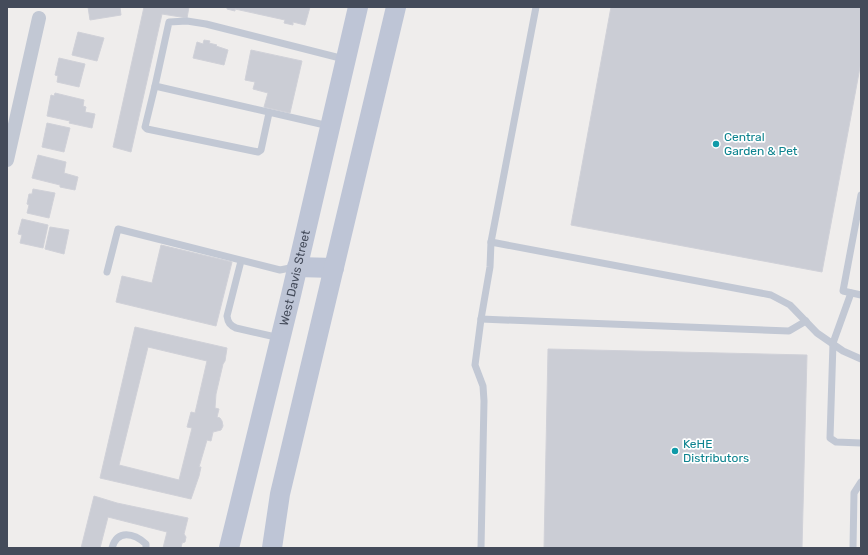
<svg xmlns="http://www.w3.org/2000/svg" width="868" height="555" font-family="Rubik,sans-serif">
<rect width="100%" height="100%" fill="#efedec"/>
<!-- building -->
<g fill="#cbcdd5" stroke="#d0d1d8" fill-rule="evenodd">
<path d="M88,7H120L121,15L90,20Z"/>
<path d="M144,7H189L187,18L162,14L131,152L113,147Z"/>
<path d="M227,7H310L305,25L293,22V25L284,23L285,20L235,9V11L227,9Z"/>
<path d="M611,7H861V62L822,272L571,225Z"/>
<path d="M78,32L104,38L97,61L72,55Z"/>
<path d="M204,40L210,41L209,43L217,45L216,46L228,50L224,65L193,58L197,42L203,44Z"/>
<path d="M251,50L302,61L290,113L264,107L268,93L253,89L255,82L245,80Z"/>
<path d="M59,58L85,64L79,87L57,82L58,76L55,75Z"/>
<path d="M55,93L84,100L83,106L86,107L85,112L95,114L92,128L69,123L70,121L47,116L51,95L54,96Z"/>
<path d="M47,123L70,128L64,152L42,147Z"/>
<path d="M38,155L66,162L64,173L78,177L75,190L60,187V185L32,178Z"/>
<path d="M33,189L55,193L49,218L27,213L29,205L27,204L29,194H32Z"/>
<path d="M22,219L48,225L43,248L20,243L22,235L18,234Z"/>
<path d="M50,227L69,230L64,254L45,249Z"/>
<path d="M161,245L232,262L216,326L116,302L122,276L152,283Z"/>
<path d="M135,327L227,348L225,361L223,364L216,394L215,408L219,409L217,417L220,418L222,421L223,426L221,430L213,432L211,441L207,440L199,467H201L199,476L191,499L100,478ZM148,347L207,361L195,413L191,412L187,427L192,428L179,480L119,465Z"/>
<path d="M548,349L807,355L802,548H544Z"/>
<path d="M94,496L117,503L188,518L184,534L186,537L185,542L182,543L181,548H163L167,532L108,517L100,548H81Z"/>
</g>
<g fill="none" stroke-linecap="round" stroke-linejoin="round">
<!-- service -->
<g stroke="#c2c8d4" stroke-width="7">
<path d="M536,7L491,242L771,295L790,305L817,333L843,351L861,359"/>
<path d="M155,86L329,126"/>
<path d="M269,113L261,150L258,152L147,129L145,127L155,86L169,22L187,21L206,24L344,59"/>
<path d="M861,195L843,291L861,295"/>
<path d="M241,261L227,316C228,323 230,325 236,328L280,338"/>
<path d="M107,272L118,229L280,270L295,267"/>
<path d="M851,293L833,343L830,438L836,442L861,443"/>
<path d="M481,319L789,331L806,321"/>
<path d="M112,548C117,529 134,533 146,544V548"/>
<path d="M481,548L484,401L483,386L475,365L481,319L490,267L491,242"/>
<path d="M853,548L854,493L861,482"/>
</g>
<!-- minor -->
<path stroke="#c2c8d4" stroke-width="14" d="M7,160L39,18"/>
<!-- secondary -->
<g stroke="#bec5d6" stroke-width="20">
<path d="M297,267L334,268"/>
<path id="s1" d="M229,548L291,295L358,7"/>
<path d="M272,548L280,494L396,7"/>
</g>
</g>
<!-- markers -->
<g fill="#0f9aa8" stroke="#fff" stroke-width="1.5">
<circle cx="716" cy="144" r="4"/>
<circle cx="675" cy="451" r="4"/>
</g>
<g text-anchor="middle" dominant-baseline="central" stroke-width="3.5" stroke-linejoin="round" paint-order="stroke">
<!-- culture labels -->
<g font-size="12" fill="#0d838f" stroke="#fff" text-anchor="start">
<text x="724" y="137">Central<tspan x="724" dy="14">Garden &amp; Pet</tspan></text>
<text x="683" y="444">KeHE<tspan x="683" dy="14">Distributors</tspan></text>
</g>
<!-- street labels -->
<g font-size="12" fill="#444b5a" stroke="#fff">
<text stroke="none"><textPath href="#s1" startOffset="278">West Davis Street</textPath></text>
</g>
</g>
<!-- border -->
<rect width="868" height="555" fill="none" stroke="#444b5a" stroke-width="16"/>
</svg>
